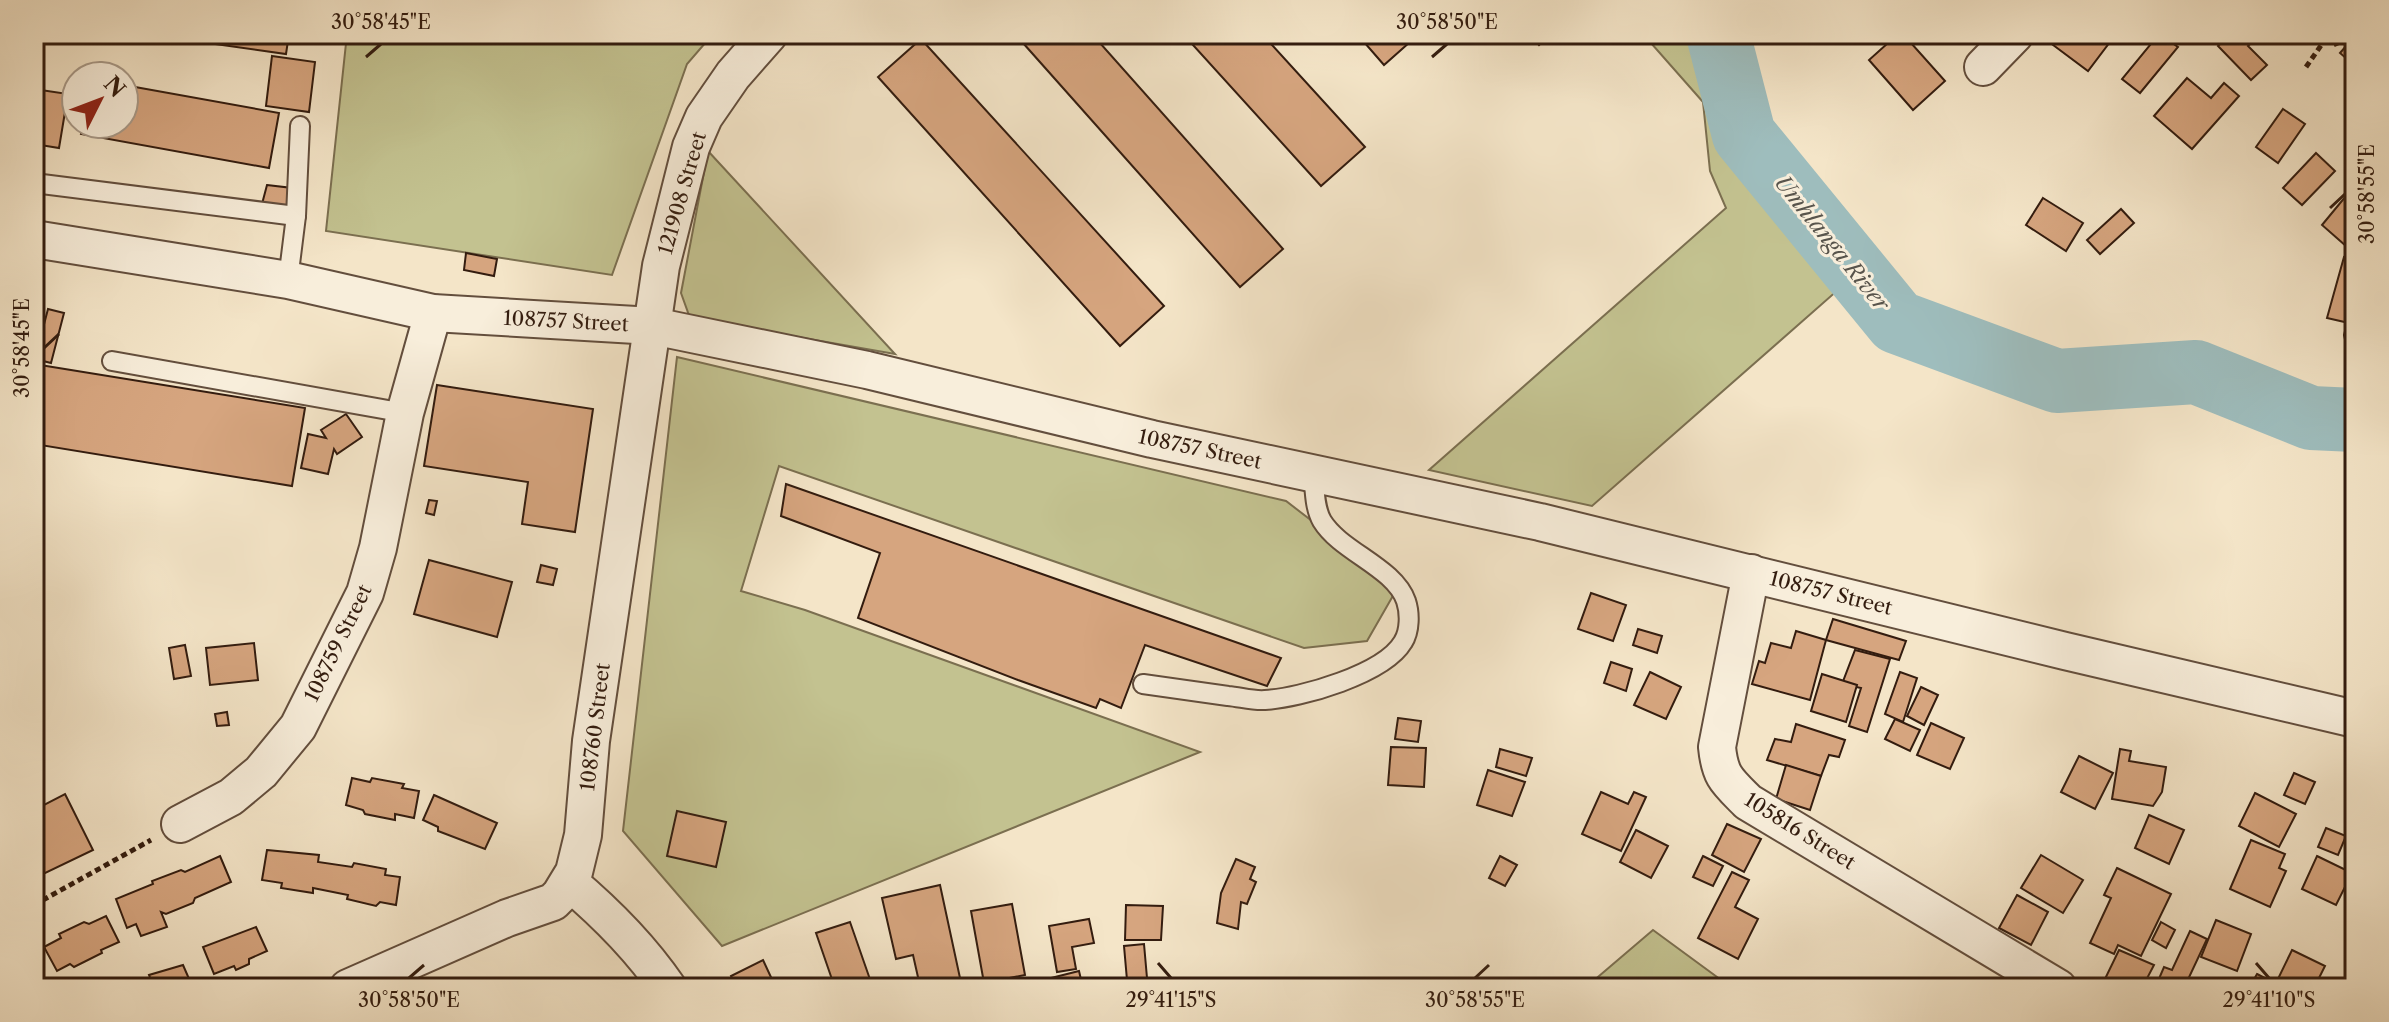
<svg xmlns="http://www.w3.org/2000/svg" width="2389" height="1022" font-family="'Libre Caslon Text',serif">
<rect width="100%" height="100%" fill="#f4e5c8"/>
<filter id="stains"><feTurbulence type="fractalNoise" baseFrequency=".0025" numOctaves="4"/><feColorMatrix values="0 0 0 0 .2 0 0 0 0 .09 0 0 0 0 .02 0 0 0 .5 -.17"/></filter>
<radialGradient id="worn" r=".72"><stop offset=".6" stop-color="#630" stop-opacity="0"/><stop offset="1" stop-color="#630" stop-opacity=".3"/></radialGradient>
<!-- green -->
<g fill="#c3c290" stroke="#7b6f50" stroke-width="2">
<path d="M347,34H713L687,64L612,275L326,231Z"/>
<path d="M1643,34H1704L1732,142L1847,282L1592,506L1429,470L1726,208L1710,171L1703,102Z"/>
<path d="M708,151L895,354L690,318L681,293Z"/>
<path d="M677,357L1286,501L1398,587L1367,641L1304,648L779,466L741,591L805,610L1200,752L722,946L623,831Z"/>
<path d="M1653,930L1732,988H1585Z"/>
</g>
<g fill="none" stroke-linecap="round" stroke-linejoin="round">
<!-- river -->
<path stroke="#9ebdbd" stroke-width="64" d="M1718,34L1744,135L1897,322L2057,381L2196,372L2311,418L2355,420"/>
</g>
<!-- building -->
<g fill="#d6a57f" stroke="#331c0f" stroke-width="2">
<path d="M144,34H289L286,54Z"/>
<path d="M1015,34H1092L1283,249L1240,287Z"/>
<path d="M1183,34H1262L1365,147L1321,186Z"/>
<path d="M1357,34H1419L1384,65Z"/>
<path d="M1529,34H1550L1539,45Z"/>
<path d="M1898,34H1903L1945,81L1913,110L1869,60Z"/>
<path d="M2043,34H2116L2088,71L2041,36Z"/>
<path d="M2159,34L2178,47L2140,93L2122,79Z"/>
<path d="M2230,34L2258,36L2248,46L2267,65L2251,80L2218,46Z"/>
<path d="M2355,36V66L2340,53Z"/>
<path d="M921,39L1164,306L1120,346L878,77Z"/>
<path d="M272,56L315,62L309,112L266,106Z"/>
<path d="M2187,78L2211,98L2224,83L2239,96L2192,149L2154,116Z"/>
<path d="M124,85L279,113L269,168L81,134L83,124H124Z"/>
<path d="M34,89L68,94L59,148L34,144Z"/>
<path d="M2283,109L2305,124L2278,163L2256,147Z"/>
<path d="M2316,153L2335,171L2302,205L2283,188Z"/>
<path d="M267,185L292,188L291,208L262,204Z"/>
<path d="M2355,185V235L2346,246L2322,225Z"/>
<path d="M2043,198L2083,223L2066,251L2026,225Z"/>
<path d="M2121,209L2134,223L2100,254L2087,240Z"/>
<path d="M466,253L497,259L494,276L464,270Z"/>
<path d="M2344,257L2355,260V306L2349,323L2327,318Z"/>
<path d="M48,309L64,313L51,363L35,359Z"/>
<path d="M2352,321H2355V351L2346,344L2344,335L2346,327Z"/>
<path d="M34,364L305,408L292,486L34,444Z"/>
<path d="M437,385L593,409L575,532L522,524L528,482L424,466Z"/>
<path d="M346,414L362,437L337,454L334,449L328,474L301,468L308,434L326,438L321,430Z"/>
<path d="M786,484L1281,658L1267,686L1145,645L1121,708L1100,699L1096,708L1018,680L858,618L880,553L781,516Z"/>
<path d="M429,500L437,501L434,515L426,513Z"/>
<path d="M429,560L512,582L497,637L414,614Z"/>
<path d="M541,565L557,569L553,585L537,582Z"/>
<path d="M1591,593L1626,605L1613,641L1578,629Z"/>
<path d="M1833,619L1906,641L1899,660L1826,640Z"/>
<path d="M1638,629L1662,636L1657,653L1633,645Z"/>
<path d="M1796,631L1826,640L1810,700L1752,684L1759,661L1765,663L1771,643L1791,648Z"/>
<path d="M254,643L258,680L210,685L206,648Z"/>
<path d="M185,645L191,676L174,679L169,648Z"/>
<path d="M1855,650L1890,659L1867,732L1849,726L1861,688L1842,684Z"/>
<path d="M1611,662L1632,669L1626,691L1604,683Z"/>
<path d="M1650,672L1681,687L1666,719L1634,705Z"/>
<path d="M1900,672L1917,678L1903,722L1885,714Z"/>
<path d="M1822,674L1857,685L1846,722L1811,711Z"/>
<path d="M1921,687L1938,695L1924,725L1907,716Z"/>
<path d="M227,712L229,725L217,726L215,714Z"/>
<path d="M1398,718L1421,721L1418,742L1395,739Z"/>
<path d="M1895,719L1920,730L1910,751L1885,739Z"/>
<path d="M1931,723L1964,738L1950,769L1917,755Z"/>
<path d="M1796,724L1845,740L1839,757L1829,755L1821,776L1767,760L1775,739L1791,742Z"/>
<path d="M1391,747L1426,748L1424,787L1388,785Z"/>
<path d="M1500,749L1532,758L1526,776L1496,767Z"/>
<path d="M2120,749L2131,751L2129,761L2166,767L2162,792L2153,806L2112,799Z"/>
<path d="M2079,756L2113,773L2095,809L2061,792Z"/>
<path d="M1786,765L1821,776L1810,810L1776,799Z"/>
<path d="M1488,770L1525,782L1512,816L1477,805Z"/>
<path d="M2294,773L2315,782L2305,804L2284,795Z"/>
<path d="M352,778L370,782L372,778L404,784L402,788L419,791L414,818L395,814V820L365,814L363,810L346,805Z"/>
<path d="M1601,792L1628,804L1634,792L1646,797L1621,851L1582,834Z"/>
<path d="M2255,793L2296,814L2279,847L2239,826Z"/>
<path d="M65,794L93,850L39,876L34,866V810Z"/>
<path d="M434,795L497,823L485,849L438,831V827L423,820Z"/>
<path d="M677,811L726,822L716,867L667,856Z"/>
<path d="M2149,815L2184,830L2169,864L2135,848Z"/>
<path d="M1727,824L1761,839L1744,872L1712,855Z"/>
<path d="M2326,828L2346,836L2338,855L2318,847Z"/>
<path d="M1636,830L1668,846L1651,878L1620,862Z"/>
<path d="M2251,840L2285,854L2279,868L2286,871L2270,907L2230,889Z"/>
<path d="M267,850L319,855L318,862L352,867L354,863L386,869L385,875L400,877L396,905L380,902L376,906L347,899L348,895L313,888V893L281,888L282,883L262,880Z"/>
<path d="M2041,855L2083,880L2063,913L2021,888Z"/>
<path d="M220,856L231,882L195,898L193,903L166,914L161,912L167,927L141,936L136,924L127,928L116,899L153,884L152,881L181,870L185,872Z"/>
<path d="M1500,856L1517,865L1505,886L1489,878Z"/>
<path d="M1703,856L1723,866L1713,886L1693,877Z"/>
<path d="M2317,856L2352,873L2336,905L2302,889Z"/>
<path d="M1236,859L1255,867L1250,879L1256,882L1247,904L1241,902L1238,929L1217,923L1221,893Z"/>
<path d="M2117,868L2171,894L2141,956L2118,945L2114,954L2090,943L2111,898L2104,895Z"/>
<path d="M1732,872L1749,880L1735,907L1758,919L1738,959L1698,938Z"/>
<path d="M940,885L960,978L920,986L913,955L896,959L882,898Z"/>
<path d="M2017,895L2048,912L2031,945L1999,928Z"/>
<path d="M1012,904L1025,975L984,983L971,911Z"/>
<path d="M1126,905L1163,906L1161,940H1125Z"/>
<path d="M106,916L119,942L101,950L102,953L74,967L70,964L57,971L44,947L61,938L59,934L84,922L89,924Z"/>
<path d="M1089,919L1094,943L1072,947L1076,969L1057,972L1049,926Z"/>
<path d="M2216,920L2251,934L2237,971L2201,957Z"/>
<path d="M850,922L873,988H835L816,933Z"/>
<path d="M2161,922L2175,930L2166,948L2152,940Z"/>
<path d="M256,927L267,951L249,959V964L236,970L234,966L214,974L203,947Z"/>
<path d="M2190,931L2207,939L2184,988H2155L2164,967L2172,970Z"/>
<path d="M1144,944L1147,978L1127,980L1124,946Z"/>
<path d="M2119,950L2154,965L2142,988H2114L2103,983Z"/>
<path d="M2292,950L2325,966L2314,988H2287L2276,983Z"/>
<path d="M763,960L776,988H736L731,976Z"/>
<path d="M183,965L193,988H133L151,980L149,975Z"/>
<path d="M1079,971L1083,988H1049L1047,979Z"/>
<path d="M2257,974L2284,988H2249Z"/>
</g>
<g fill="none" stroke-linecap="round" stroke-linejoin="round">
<defs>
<g id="lane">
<path d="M34,183L296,216"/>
<path d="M288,280L296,216L300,126"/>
<path d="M112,361L405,413"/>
<path d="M1143,684C1172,688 1200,692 1228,696C1240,697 1253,701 1265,700C1301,698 1384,674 1403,642C1410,631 1410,613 1406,601C1394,567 1341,552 1322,521C1314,507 1315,488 1313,473"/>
</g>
<g id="street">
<path d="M1983,67L2015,34"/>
<path d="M34,239L288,280L433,313L653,326L867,370L1152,439L1540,522L2065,651L2355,719"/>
<path d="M1751,573L1717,747C1720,777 1727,781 1748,802L2058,988"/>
<path d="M180,824L231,797L261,772L298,727L365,593L378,548L405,413L433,313"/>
<path d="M569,882C607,914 640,947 668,988"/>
<path d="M348,988L507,918L553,902L560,895L574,872L583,835L591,741L661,266L691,147L704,117L733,75L769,34"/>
</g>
</defs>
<!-- lane casing -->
<use href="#lane" stroke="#634e3d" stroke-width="22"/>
<!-- street casing -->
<use href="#street" stroke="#634e3d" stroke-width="40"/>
<!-- path -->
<g stroke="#331c0f" stroke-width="5" stroke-dasharray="6 4" stroke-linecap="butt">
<path d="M2332,34L2337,46"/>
<path d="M2306,67L2329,34"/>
<path d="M34,905L151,840"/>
</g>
<!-- lane -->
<use href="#lane" stroke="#f8eedb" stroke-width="18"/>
<!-- street -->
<use href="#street" stroke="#f8eedb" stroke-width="36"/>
</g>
<!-- ticks -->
<path fill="none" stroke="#331c0f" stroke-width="3" d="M366,57L381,44M1432,57L1447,44M2330,208L2345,194M44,348L59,334M1158,963L1171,978M2256,963L2269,978M409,978L424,965M1475,978L1489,965"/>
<g text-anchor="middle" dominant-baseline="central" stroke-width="6" stroke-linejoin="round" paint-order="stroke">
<!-- street labels -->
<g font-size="20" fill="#331c0f" stroke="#f8eedb">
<text transform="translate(682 193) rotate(-74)">121908 Street</text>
<text transform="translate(566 321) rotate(3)">108757 Street</text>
<text transform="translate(1200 449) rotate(12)">108757 Street</text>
<text transform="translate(1831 593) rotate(14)">108757 Street</text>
<text transform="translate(338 643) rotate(-64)">108759 Street</text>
<text transform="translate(595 727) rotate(-83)">108760 Street</text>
<text transform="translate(1800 831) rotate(32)">105816 Street</text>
</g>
<!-- water labels -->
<g font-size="22" font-style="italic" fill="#58544c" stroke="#f8eedb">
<text transform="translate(1832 243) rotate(51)">Umhlanga River</text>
</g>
</g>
<!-- margin -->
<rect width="2389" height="1022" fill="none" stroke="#f4e5c8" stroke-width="88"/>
<!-- north arrow -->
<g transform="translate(100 100) rotate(48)"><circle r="38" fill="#f8eedb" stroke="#a99a89" stroke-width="2"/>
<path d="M0-6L14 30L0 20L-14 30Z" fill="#8f2418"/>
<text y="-12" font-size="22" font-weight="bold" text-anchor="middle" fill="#331c0f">N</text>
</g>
<rect x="44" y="44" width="2301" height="934" fill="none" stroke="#331c0f" stroke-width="3"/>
<g font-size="20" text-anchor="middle" fill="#331c0f">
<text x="381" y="29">30°58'45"E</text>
<text x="1447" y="29">30°58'50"E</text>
<text transform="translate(2367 194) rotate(-90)" y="7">30°58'55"E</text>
<text transform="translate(22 348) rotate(-90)" y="7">30°58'45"E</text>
<text x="409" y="1007">30°58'50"E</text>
<text x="1171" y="1007">29°41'15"S</text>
<text x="1475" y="1007">30°58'55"E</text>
<text x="2269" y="1007">29°41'10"S</text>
</g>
<rect width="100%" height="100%" filter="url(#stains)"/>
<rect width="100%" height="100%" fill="url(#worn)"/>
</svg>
